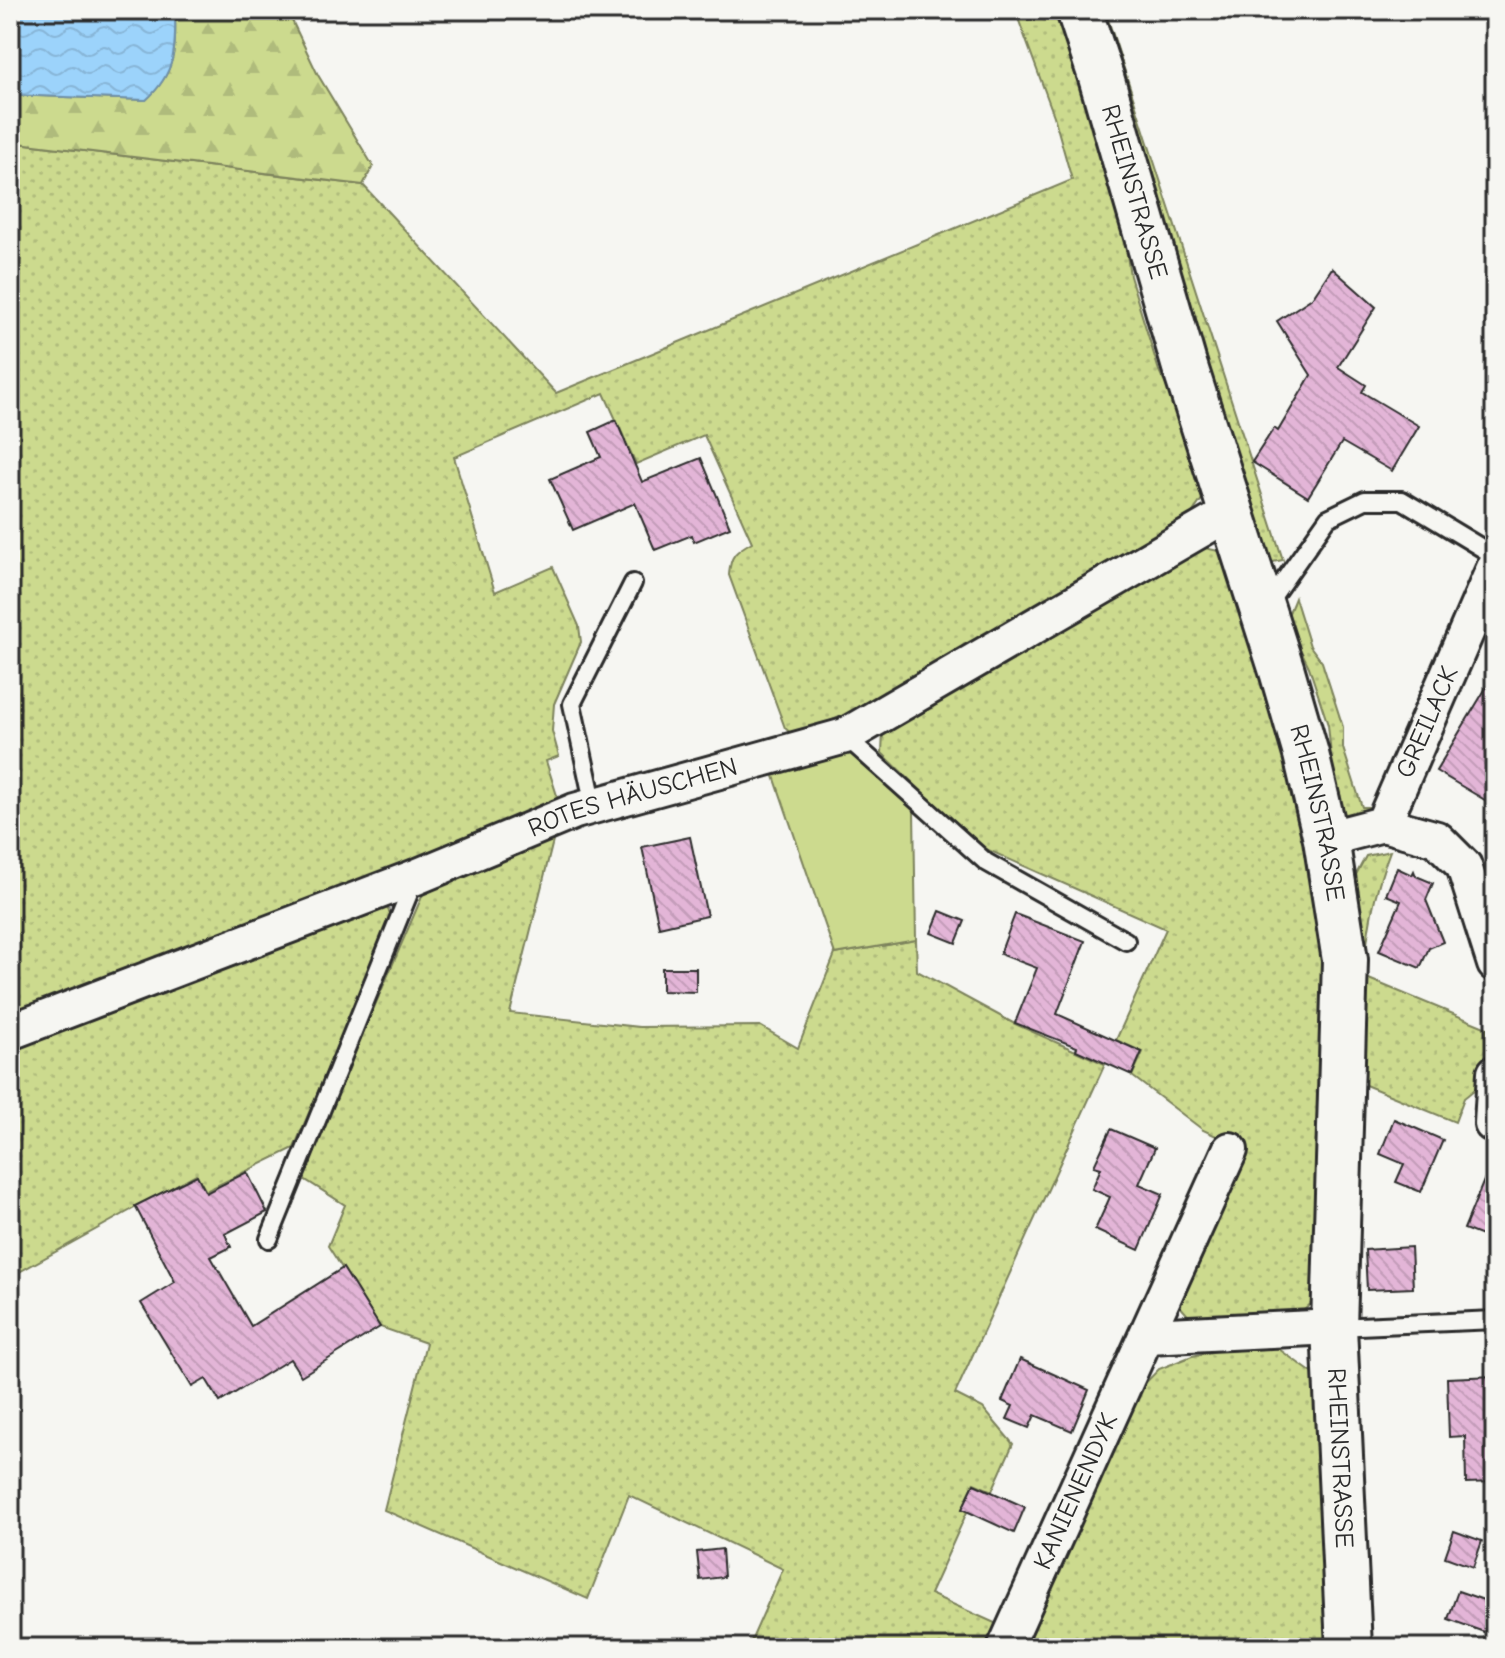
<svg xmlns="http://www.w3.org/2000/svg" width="1505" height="1658" font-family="'Comic Neue',sans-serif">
<defs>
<pattern id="grass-dots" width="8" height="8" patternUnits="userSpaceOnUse" patternTransform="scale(2)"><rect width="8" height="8" fill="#ccda8e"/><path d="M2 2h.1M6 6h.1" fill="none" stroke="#afbb7b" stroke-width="1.8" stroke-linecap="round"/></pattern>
<pattern id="forest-firs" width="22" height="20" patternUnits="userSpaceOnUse" patternTransform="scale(2)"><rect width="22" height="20" fill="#ccda8e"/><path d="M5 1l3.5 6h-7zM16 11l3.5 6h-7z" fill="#afbb7b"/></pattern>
<pattern id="water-waves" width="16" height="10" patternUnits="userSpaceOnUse" patternTransform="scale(2)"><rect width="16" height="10" fill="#9cd3fb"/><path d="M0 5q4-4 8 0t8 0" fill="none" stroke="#87b5d7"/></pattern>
<pattern id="building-back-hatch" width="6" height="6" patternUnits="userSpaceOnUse" patternTransform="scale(2)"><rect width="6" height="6" fill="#e3b5d7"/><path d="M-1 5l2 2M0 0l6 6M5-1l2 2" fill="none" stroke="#c39cb9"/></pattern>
</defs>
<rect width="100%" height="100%" fill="#f6f6f2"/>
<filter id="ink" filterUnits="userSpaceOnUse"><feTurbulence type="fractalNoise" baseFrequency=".0125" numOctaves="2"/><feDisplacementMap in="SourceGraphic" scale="16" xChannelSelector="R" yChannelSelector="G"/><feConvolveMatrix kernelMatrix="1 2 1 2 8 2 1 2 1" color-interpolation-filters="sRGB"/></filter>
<g filter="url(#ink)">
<!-- grass -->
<g fill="url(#grass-dots)" stroke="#7c825c" stroke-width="2">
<path d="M1015,10H1061L1120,206L1130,276L1159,371L1190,434L1209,489L1186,522L871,704L794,736L785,728L729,575C730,555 736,551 752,542L704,435L636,464L604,393L454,457L495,592L553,567L579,626L581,642L554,704L552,731L559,756L546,761L560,805L10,1013V142L363,185L556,393L1072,180L1054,116Z"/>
<path d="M1091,10H1105L1283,560L1262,564Z"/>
<path d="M1200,547L1228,553L1296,768L1328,949L1322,1293L1300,1314L1192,1320L1171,1296L1240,1147L1203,1130L1132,1076L1143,1052L1116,1040L1166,929L977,845L882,753L883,731Z"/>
<path d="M1295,598L1310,646L1322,662L1343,727V748L1362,807H1379L1351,822L1336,807L1328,725L1309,667L1286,620Z"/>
<path d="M554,837L510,1013L639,1027L760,1026L798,1048L835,954L916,940L917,971L1013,1023L1105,1064L955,1394L983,1408L1013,1444L992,1491L974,1483L962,1509L967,1512L930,1594L1006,1628L996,1648H748L783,1569L629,1495L588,1599L384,1510L426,1343L380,1327L328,1246L345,1205L301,1177L426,887Z"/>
<path d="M1390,851C1373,895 1367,931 1364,977L1487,1028L1486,1069L1479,1086L1464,1098L1455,1122L1358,1082L1351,884L1366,856Z"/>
<path d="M384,902L392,917L294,1148L206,1191L196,1174L10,1277V1050Z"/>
<path d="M1276,1347L1322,1380L1334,1648H1012L1120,1409L1159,1369L1192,1356L1222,1350Z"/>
</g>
<!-- forest -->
<path fill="url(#forest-firs)" stroke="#7c825c" stroke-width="2" d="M175,10H287L318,75L373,166L363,185L10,142V95L146,100C176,73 176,48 175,10Z"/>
<!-- pitch -->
<path fill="#ccda8e" stroke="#7c825c" stroke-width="2" d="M847,746L914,811L916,940L835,954L774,776Z"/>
<!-- water -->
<path fill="url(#water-waves)" stroke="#6f90a8" stroke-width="2" d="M10,10H175C176,48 176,73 146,100L10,95Z"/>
<!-- building -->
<g fill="url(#building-back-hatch)" stroke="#2b2b2b" stroke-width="2">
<path d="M1332,268L1376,307L1338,367L1366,385L1362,392L1419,426L1392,471L1342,442L1308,497L1252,462L1274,428L1278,431L1311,375L1277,321L1312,298Z"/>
<path d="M616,420L642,482L701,458L730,527L694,542L692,535L655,550L635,503L573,530L550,479L601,457L590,432Z"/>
<path d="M1495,673V806L1436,771Z"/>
<path d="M690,837L707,916L659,927L642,847Z"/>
<path d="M1397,868L1412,875L1414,871L1416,876L1433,883L1426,900L1443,942L1429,948L1420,968L1379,951L1401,901L1386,895Z"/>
<path d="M940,911L965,921L956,943L931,933Z"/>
<path d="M1015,914L1085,941L1057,1014L1142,1052L1132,1075L1076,1050L1077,1047L1015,1023L1037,968L1000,954Z"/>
<path d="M662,968H696V992L662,991Z"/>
<path d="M1394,1119L1443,1140L1421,1192L1396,1182L1404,1164L1380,1154Z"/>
<path d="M1111,1129L1155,1148L1139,1184L1163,1194L1139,1250L1095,1230L1110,1197L1092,1189L1101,1168L1094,1166Z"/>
<path d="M1494,1156H1495V1241L1464,1229Z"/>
<path d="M247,1172L267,1212L225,1234L231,1247L211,1257L251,1326L343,1268L380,1327L301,1376L290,1359L220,1402L206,1379L192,1387L141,1303L175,1282L135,1206L197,1175L206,1193Z"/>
<path d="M1411,1247L1413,1288L1367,1290L1365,1250Z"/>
<path d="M1020,1359L1089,1390L1072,1431L1035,1415L1029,1428L1007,1419L1013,1406L1002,1401Z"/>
<path d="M1495,1376V1482L1466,1483L1465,1436L1449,1437L1447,1378Z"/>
<path d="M974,1484L1025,1507L1014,1533L962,1509Z"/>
<path d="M1454,1531L1482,1541L1473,1567L1445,1557Z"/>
<path d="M722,1549L724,1577L700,1580L697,1552Z"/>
<path d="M1458,1591L1495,1604V1636L1448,1619Z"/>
</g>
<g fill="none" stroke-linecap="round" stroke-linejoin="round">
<defs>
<g id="lane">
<path d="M1266,606L1328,518L1365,500H1402L1495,556"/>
<path d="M845,736L986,862L1126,941"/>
<path d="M594,806L572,704L633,583"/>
<path d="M269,1239L414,881"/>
<path d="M1336,1327L1495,1320"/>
</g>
<g id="street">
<path d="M1383,824L1437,839L1464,866L1495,964"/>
<path id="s1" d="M1326,839L1383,824L1495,566"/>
<path id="s2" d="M10,1032L416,877L575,811L845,736L1231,512"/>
<path d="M1492,1124L1495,1073"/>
<path d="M1148,1336L1334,1327"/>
<path id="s3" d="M1005,1648L1230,1150"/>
</g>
<g id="secondary">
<path id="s4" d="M1079,10L1101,77L1184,364L1282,671L1306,754L1326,839L1345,960L1334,1327L1349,1648"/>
</g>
</defs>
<!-- lane casing -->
<use href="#lane" stroke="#2b2b2b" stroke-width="22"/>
<!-- street casing -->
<use href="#street" stroke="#2b2b2b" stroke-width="40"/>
<!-- secondary casing -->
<use href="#secondary" stroke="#2b2b2b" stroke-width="50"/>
<!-- lane -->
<use href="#lane" stroke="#f6f6f2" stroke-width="16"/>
<!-- street -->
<use href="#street" stroke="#f6f6f2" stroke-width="34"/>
<!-- secondary -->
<use href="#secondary" stroke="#f6f6f2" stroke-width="44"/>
</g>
</g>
<g text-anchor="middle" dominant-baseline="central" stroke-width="6" stroke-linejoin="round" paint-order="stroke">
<!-- street labels -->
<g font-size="26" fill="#2b2b2b" stroke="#f6f6f2">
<text stroke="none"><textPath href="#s4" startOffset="190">RHEINSTRASSE</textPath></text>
<text stroke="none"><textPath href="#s1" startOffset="170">GREILACK</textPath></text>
<text stroke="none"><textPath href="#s2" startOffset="666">ROTES HÄUSCHEN</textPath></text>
<text stroke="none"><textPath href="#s4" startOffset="838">RHEINSTRASSE</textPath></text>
<text stroke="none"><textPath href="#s4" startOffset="1486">RHEINSTRASSE</textPath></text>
<text stroke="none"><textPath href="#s3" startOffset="172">KANIENENDYK</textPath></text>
</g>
</g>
<!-- margin -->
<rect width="1505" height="1658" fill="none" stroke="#f6f6f2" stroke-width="40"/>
<rect x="20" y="20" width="1465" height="1618" fill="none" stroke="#2b2b2b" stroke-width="3" filter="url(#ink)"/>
</svg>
